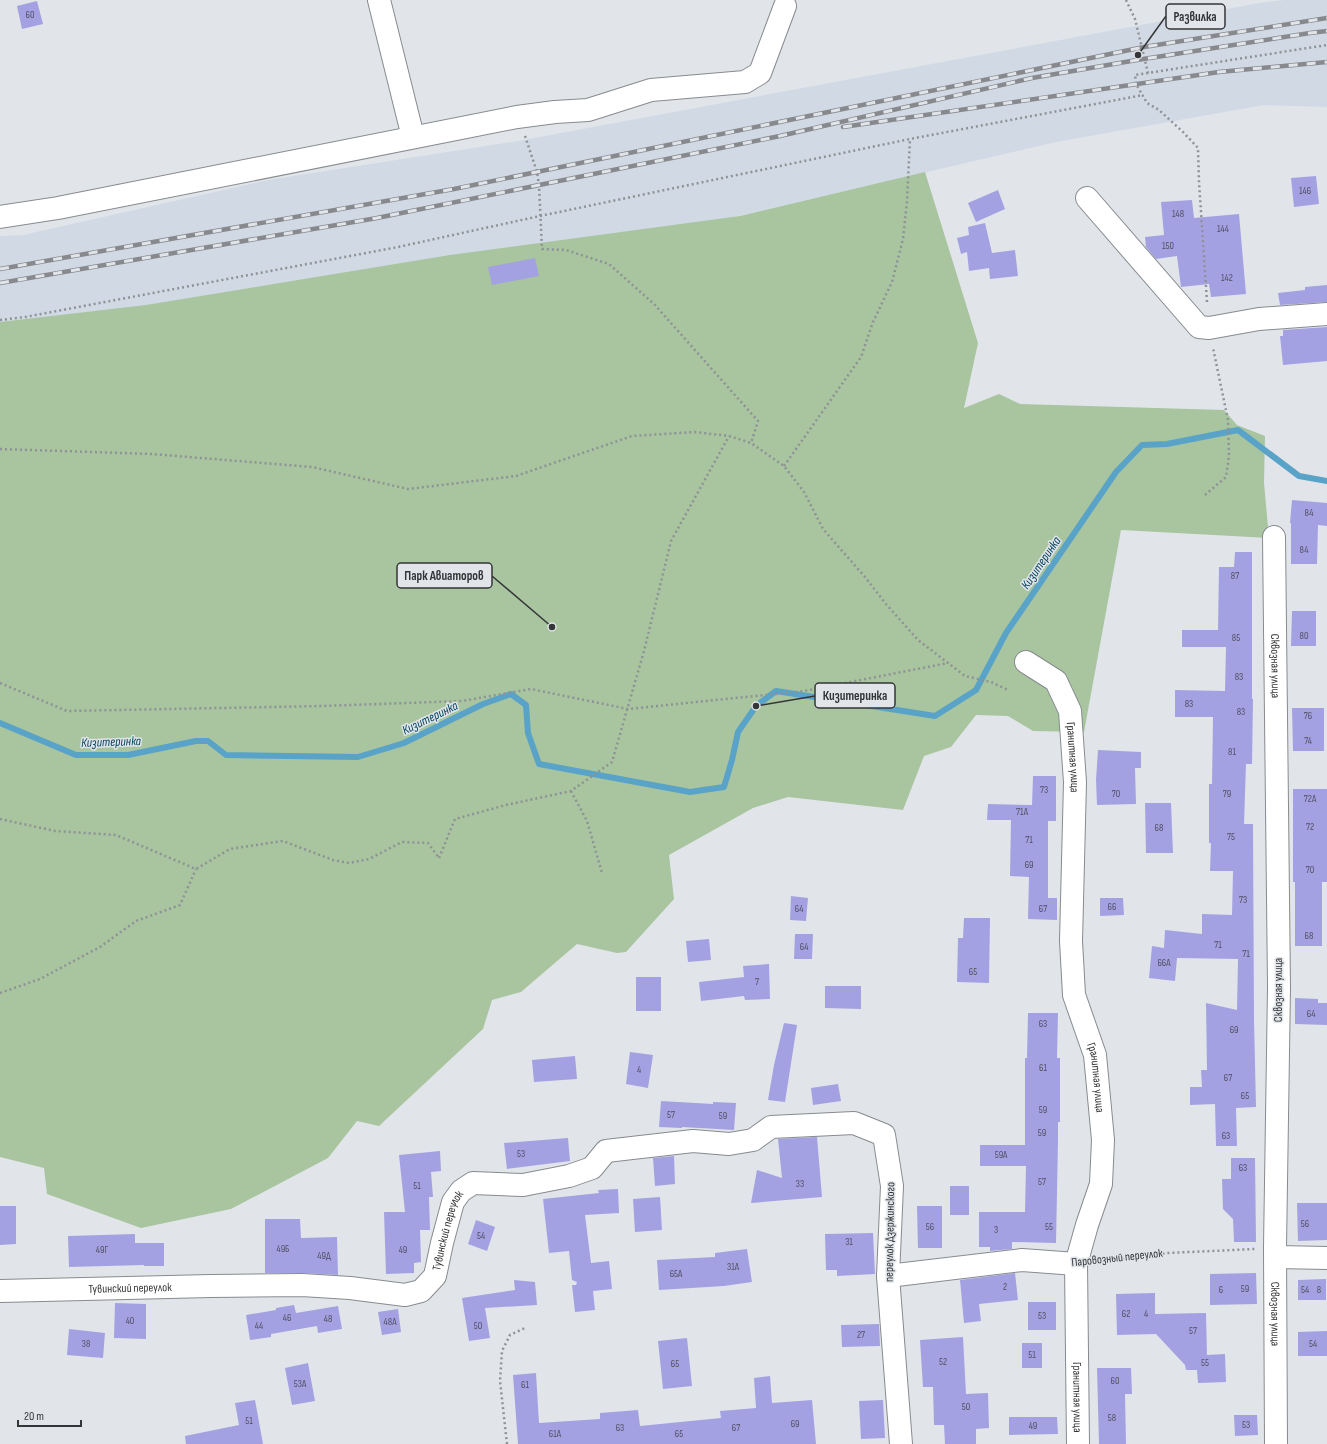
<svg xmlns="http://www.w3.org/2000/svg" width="1327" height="1444" font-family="'Sofia Sans Condensed',sans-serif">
<rect width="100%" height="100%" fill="#e1e5ea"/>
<!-- built -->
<path fill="#d0d9e4" d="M1284,0H1327V107L1264,105L1056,142L524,266L0,363V236L23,235L268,180L518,141L1259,3Z"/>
<!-- green -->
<path fill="#a8c59f" d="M925,172L978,343L964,408L999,394L1020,404L1224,410L1237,425L1265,436L1264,483L1269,538L1121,530L1084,732L1033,731L1008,716L976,715L951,747L924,756L903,810L788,797L753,808L669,855L674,899L626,952L617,953L577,944L521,992L492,1000L483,1029L379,1126L357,1121L328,1158L231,1209L141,1228L47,1194L44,1168L0,1157V322L146,305L450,255L740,216Z"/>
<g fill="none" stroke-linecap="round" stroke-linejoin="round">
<!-- stream -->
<path stroke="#59a2c8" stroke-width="6" d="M0,723L76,755H128L196,741H208L226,755L358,757L404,743L483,704L511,694L526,705L528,733L539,764L690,792L724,787L732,760L738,732L756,706L776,691L935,716L976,690L1006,633L1116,472L1142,445L1167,444L1238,430L1299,476L1327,481"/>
</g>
<!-- building -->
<g fill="#a3a1e2">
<path d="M37,1L43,24L22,29L17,6Z"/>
<path d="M1316,176L1319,204L1294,207L1291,178Z"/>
<path d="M998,190L1005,209L976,222L968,203Z"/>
<path d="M1192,200L1194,218L1239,214L1246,294L1211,297L1209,284L1181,287L1177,256L1156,259L1146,247L1145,237L1164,235L1161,202Z"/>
<path d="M985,223L992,253L1015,250L1018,276L990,279L989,268L969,271L967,252L961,254L957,238L969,235L968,227Z"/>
<path d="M535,258L539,276L492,285L488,267Z"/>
<path d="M1327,285V302L1280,305L1278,293L1305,290V287Z"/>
<path d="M1327,327V361L1283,365L1280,336H1283V330Z"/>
<path d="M1292,500L1327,503V526L1318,525L1317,564H1291V523H1290Z"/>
<path d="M1235,552H1252V699H1253L1252,764H1246L1244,824H1253L1254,1020L1256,1107L1236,1108L1237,1146H1216L1215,1104L1190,1105V1087H1202L1201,1070H1207L1206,1003L1237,1010L1238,959L1177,958L1175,981L1149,978L1152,946L1164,948L1165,930L1202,934V914L1232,915L1233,871H1210L1211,843H1209V784H1212L1213,717H1175V690L1225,691L1226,647H1182V630H1218L1219,567H1234Z"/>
<path d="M1292,611H1316V646H1291Z"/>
<path d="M1292,708H1324V751H1293Z"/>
<path d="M1098,750L1141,752V768H1135L1136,804L1097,805L1096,780Z"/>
<path d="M1033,776H1056V821H1048V898H1057V920L1028,919L1029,877L1010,876L1011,820H987L988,804L1032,805Z"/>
<path d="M1293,789H1327V882H1322V946H1295V882H1293Z"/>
<path d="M1145,803H1171L1173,853H1146Z"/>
<path d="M791,896L808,898L806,921L790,920Z"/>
<path d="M1100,898H1123L1124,915L1100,916Z"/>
<path d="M964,918H990L989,983L957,982L958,938H963Z"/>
<path d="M795,934H813L812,959H794Z"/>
<path d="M709,939L711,960L688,962L686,941Z"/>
<path d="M769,964L770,999L745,1000L744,996L701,1001L699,982L744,977L743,966Z"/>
<rect x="636" y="977" width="25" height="34"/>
<path d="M825,986H861V1009L825,1008Z"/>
<path d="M1295,998L1318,999V1003H1327V1025L1295,1024Z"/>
<path d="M1028,1013H1058L1057,1058H1060V1122H1058V1141L1056,1243L1012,1242V1249L990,1251V1247H979V1212H1025L1026,1166H980V1145H1025V1058H1027Z"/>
<path d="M784,1023L797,1025L785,1102L768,1100L774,1065Z"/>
<path d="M630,1052L653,1055L648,1088L626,1084Z"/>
<path d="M575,1056L577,1079L534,1082L532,1060Z"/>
<path d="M838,1084L841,1101L813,1105L811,1088Z"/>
<path d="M661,1101L713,1104V1102L736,1103L734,1130L682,1127V1128L659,1127Z"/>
<path d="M817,1137L822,1197L751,1203L757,1170L782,1178L778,1139Z"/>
<path d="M568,1138L570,1161L507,1169L504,1143Z"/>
<path d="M440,1151L441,1171L431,1172L433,1197H429L430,1230H420L421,1262L414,1263V1273L386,1274L384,1212H405L399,1155Z"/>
<path d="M674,1156L675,1184L655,1186L653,1158Z"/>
<path d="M1231,1158H1255L1256,1242H1234L1233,1219L1223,1209L1222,1179H1231Z"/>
<rect x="950" y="1186" width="19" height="29"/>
<path d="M618,1189L619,1213L585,1215L591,1263L609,1261L612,1289L593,1291L595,1310L575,1312L572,1285H576L577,1282L572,1280L569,1251L549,1253L543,1199L599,1193L598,1190Z"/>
<path d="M660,1197L662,1230L635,1232L633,1199Z"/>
<path d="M1297,1203H1327V1240L1298,1241Z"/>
<path d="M0,1206H16V1244L0,1245Z"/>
<path d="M917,1206H942V1248H918Z"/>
<path d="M265,1219H300L301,1238L337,1237L338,1275L303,1273H265Z"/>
<path d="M476,1220L495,1227L487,1251L468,1244Z"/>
<path d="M873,1233L875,1274L837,1276V1270H826L825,1234Z"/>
<path d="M135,1234V1243H164V1266H144V1265L69,1267L68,1236Z"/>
<path d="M747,1249L752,1282L724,1286L659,1290L657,1260L715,1257V1253Z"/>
<path d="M1015,1273L1018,1300L979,1304L981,1321L964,1323L960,1280Z"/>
<path d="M1256,1273L1257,1304L1210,1305V1274Z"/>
<path d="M1326,1279V1300H1298V1280Z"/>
<path d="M514,1280L535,1282L537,1305L485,1308L490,1338L469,1341L462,1298L515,1290Z"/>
<path d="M1155,1293V1314L1206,1313L1207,1355L1225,1354L1226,1382L1198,1383L1197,1370H1186L1185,1365L1156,1334L1117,1335L1116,1294Z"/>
<rect x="1028" y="1302" width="28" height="28"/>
<path d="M115,1303L146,1304V1339L114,1338Z"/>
<path d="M294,1305L296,1313L338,1306L342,1329L318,1333L317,1326L271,1334V1337L250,1340L246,1315L276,1310V1308Z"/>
<path d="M398,1309L401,1332L382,1335L378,1312Z"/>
<path d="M879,1324L880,1346L842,1347L841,1325Z"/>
<path d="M69,1329L105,1333L103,1358L67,1355Z"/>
<path d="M1327,1331V1356H1298V1332Z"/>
<path d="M963,1337L966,1394L988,1393L989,1428L976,1429V1444H945L944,1425H934L933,1387H923L920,1340Z"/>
<path d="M687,1338L692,1386L663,1389L658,1341Z"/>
<rect x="1022" y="1343" width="20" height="25"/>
<path d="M308,1363L315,1401L292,1405L285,1368Z"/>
<path d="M1097,1368H1131L1132,1394H1125L1126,1444H1099Z"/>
<path d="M536,1373L539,1423L600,1419V1413L638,1410L640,1426L721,1418L720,1411L756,1408L754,1378L770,1376L772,1403L812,1400L816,1444H518L513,1375Z"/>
<path d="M255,1400L263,1444H186L185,1436L239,1425L235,1403Z"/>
<path d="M883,1400L885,1438L861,1439L859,1401Z"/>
<path d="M1234,1415H1257L1258,1435L1235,1436Z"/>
<path d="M1009,1417H1057L1058,1434L1009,1435Z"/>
</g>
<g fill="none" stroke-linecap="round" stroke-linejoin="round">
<defs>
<g id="minor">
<path d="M379,0L413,137"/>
<path d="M1087,198L1199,327L1209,328L1259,319L1327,314"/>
<path d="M0,217L58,208L517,117L555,112L588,110L651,90L745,82L760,73L785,6"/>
<path id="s1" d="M1274,537L1279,987L1275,1248L1276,1444"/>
<path id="s2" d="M1026,662L1056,681L1070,711L1075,782L1071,941L1074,995L1095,1055L1103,1140L1101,1184L1087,1225L1076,1264L1078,1444"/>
<path d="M1276,1257L1327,1258"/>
<path d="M888,1276L1022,1260L1076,1264"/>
<path id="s3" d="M0,1291L211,1286L302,1285L350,1288L405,1295L421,1291L435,1276L442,1243L453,1202L461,1191L473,1183L523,1185L569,1176L592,1168L606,1151L693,1141L729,1144L753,1140L771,1127L854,1123L884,1135L892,1186L888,1276L901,1444"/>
</g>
</defs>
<!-- minor casing -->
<use href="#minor" stroke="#878b8f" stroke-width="24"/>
<!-- path -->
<g stroke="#8f9295" stroke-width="2.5" stroke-dasharray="2 3" stroke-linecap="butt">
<path d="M1126,0L1135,19L1148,73"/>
<path d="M525,136L537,172L539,185L542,249L566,250L609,264L654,304L758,421L751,443"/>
<path d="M1207,302L1199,182L1198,148L1183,132L1159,110L1147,103L1136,84L1135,75L1327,45"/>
<path d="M0,320L25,317L398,247L540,216L910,139L1143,95"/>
<path d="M0,449L152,454L312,467L408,489L516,476L632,436L695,432L729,436L751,443L784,466L804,492L823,529L865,577L886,604L918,640L965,676L991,682L1008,690"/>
<path d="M784,466L861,357L873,322L892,282L903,239L907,201L910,139"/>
<path d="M1205,495L1226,477L1229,456L1228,420L1213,348"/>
<path d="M0,683L67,711L322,706L462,701L531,689L628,709L804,691L948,663"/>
<path d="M571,791L587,821L602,873"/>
<path d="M0,819L55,831L116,835L196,869L230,849L283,841L333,860L349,863L369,859L402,842L428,843L439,858"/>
<path d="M439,858L455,819L506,805L571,791L612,762L644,651L671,541L729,436"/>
<path d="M0,993L40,979L100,947L136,921L180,905L196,869"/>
<path d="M1098,1262L1168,1253L1255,1249"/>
<path d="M507,1444L500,1381L502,1351L510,1335L525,1328"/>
</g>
<!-- minor -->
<use href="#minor" stroke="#fff" stroke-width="22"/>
<defs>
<g id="rail">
<path d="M843,127L1219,72L1327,62"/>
<path d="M0,269L454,189L1144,47L1327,18"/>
<path d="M0,283L377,218L780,136L1032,78L1137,60L1310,33L1327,31"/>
</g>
</defs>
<!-- rail casing -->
<use href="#rail" stroke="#87898d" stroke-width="4.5"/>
<!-- rail -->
<use href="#rail" stroke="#e1e5ea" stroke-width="3" stroke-dasharray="9" stroke-linecap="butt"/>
</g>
<g text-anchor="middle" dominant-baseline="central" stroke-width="3" stroke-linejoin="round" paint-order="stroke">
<!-- number labels -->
<g font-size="10" fill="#505062">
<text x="30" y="15">60</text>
<text x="1305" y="191">146</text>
<text x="1178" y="214">148</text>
<text x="1223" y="229">144</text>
<text x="1168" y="246">150</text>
<text x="1227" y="278">142</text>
<text x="1309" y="513">84</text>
<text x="1304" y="550">84</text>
<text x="1235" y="576">87</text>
<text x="1304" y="636">80</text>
<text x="1236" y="638">85</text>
<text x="1239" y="677">83</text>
<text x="1189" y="704">83</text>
<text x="1241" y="712">83</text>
<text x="1308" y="716">76</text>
<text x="1308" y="741">74</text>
<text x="1232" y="752">81</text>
<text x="1044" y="790">73</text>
<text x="1116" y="794">70</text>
<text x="1227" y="794">79</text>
<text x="1310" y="799">72А</text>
<text x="1022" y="812">71А</text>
<text x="1310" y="827">72</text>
<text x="1159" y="828">68</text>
<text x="1231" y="837">75</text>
<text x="1029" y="840">71</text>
<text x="1029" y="865">69</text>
<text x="1310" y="870">70</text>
<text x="1243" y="900">73</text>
<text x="1112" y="907">66</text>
<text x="799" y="909">64</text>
<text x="1043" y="909">67</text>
<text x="1309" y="936">68</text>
<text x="1218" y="945">71</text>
<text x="804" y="947">64</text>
<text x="1246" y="954">71</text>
<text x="1164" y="963">66А</text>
<text x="973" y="972">65</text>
<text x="757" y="982">7</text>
<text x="1311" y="1014">64</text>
<text x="1043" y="1024">63</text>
<text x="1234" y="1030">69</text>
<text x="1043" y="1068">61</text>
<text x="639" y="1070">4</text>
<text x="1228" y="1078">67</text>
<text x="1245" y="1096">65</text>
<text x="1043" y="1110">59</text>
<text x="671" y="1115">57</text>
<text x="723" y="1116">59</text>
<text x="1042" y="1133">59</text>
<text x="1226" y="1136">63</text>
<text x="521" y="1154">53</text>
<text x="1001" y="1155">59А</text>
<text x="1243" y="1168">63</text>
<text x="1042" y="1182">57</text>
<text x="800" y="1184">33</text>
<text x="417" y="1186">51</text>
<text x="1305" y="1224">56</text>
<text x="930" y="1227">56</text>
<text x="1049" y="1227">55</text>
<text x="996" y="1230">3</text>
<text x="481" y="1236">54</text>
<text x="849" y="1242">31</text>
<text x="283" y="1249">49Б</text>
<text x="102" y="1250">49Г</text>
<text x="403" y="1250">49</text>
<text x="324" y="1256">49Д</text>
<text x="733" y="1267">31А</text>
<text x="676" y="1274">65А</text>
<text x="1005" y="1287">2</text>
<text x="1245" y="1289">59</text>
<text x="1221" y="1290">6</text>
<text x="1305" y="1290">54</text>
<text x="1319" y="1290">8</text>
<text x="1126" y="1314">62</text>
<text x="1146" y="1314">4</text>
<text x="1042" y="1316">53</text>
<text x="287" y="1318">46</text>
<text x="328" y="1319">48</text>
<text x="130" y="1321">40</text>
<text x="390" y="1322">48А</text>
<text x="259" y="1326">44</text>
<text x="478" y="1326">50</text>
<text x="1193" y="1331">57</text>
<text x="861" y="1335">27</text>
<text x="86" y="1344">38</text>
<text x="1313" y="1344">54</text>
<text x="1032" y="1355">51</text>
<text x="943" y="1362">52</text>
<text x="1205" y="1363">55</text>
<text x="675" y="1364">65</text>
<text x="1115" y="1381">60</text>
<text x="300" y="1384">53А</text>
<text x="525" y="1385">61</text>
<text x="966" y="1407">50</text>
<text x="1112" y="1418">58</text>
<text x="249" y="1421">51</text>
<text x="795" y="1424">69</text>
<text x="1246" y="1425">53</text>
<text x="1033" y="1426">49</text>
<text x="620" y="1428">63</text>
<text x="736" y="1428">67</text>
<text x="555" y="1434">61А</text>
<text x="679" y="1434">65</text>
</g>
<!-- street labels -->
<g font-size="12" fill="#343537" stroke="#e1e5ea">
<text stroke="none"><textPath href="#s1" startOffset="129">Сквозная улица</textPath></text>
<text stroke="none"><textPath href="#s2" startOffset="115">Гранитная улица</textPath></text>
<text transform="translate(1278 990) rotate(-90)">Сквозная улица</text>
<text stroke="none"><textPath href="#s2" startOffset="439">Гранитная улица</textPath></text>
<text stroke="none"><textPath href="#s3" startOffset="490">Тувинский переулок</textPath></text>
<text transform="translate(890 1232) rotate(-89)">переулок Дзержинского</text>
<text transform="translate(1117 1258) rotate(-6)">Паровозный переулок</text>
<text stroke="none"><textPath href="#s3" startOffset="130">Тувинский переулок</textPath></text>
<text stroke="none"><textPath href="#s1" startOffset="777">Сквозная улица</textPath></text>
<text stroke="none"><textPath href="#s2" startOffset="763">Гранитная улица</textPath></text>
</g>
<!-- water labels -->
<g font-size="13" font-style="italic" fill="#02435d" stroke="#e1e5ea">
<text transform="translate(1041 563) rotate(-56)">Кизитеринка</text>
<text transform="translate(430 718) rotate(-26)">Кизитеринка</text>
<text transform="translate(111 742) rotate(-2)">Кизитеринка</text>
</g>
</g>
<!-- callouts -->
<path fill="none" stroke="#343537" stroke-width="1.5" d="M1138 55L1166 16M552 627L492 576M756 706L815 696"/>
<g fill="#343537" stroke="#e1e5ea" stroke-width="1.5">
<circle cx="1138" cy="55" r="4"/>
<circle cx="552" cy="627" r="4"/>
<circle cx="756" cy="706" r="4"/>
</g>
<g fill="#e1e5ea" stroke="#343537" stroke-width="1.5">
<rect x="1166" y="4" width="59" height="25" rx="4"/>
<rect x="397" y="563" width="95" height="25" rx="4"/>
<rect x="815" y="683" width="80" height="25" rx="4"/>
</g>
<g font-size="13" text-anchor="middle" font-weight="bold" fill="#343537">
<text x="1195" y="21">Развилка</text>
<text x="444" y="580">Парк Авиаторов</text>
<text x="855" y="700">Кизитеринка</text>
</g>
<!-- scale -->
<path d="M18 1420v6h63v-6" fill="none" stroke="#343537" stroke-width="2"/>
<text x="24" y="1420" font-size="12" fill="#343537" stroke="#e1e5ea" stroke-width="3" paint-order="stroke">20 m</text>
</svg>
